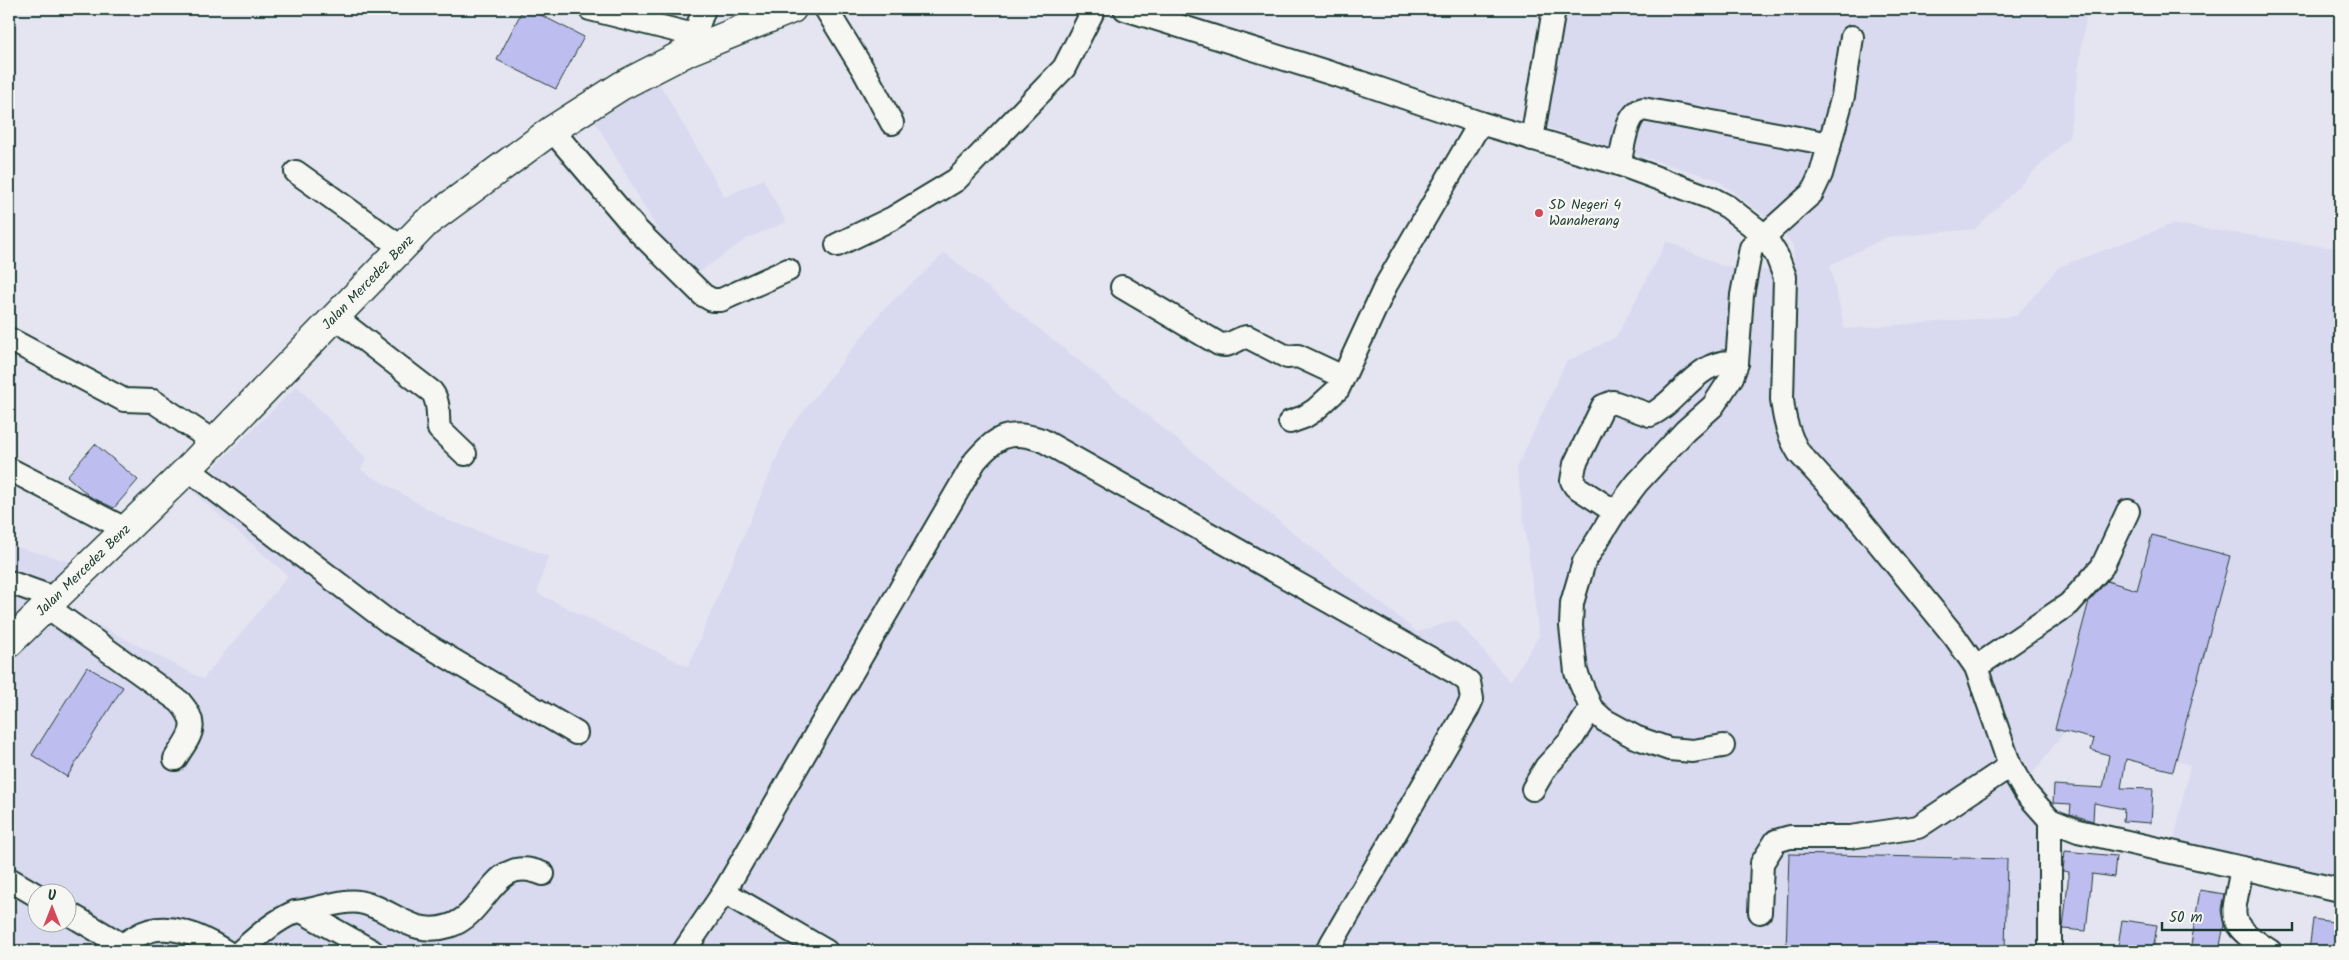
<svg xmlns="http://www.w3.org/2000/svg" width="2349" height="960" font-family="Kalam,sans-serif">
<rect width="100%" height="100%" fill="#e5e5f1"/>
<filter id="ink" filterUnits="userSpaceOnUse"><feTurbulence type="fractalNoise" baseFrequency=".02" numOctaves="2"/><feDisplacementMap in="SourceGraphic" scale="10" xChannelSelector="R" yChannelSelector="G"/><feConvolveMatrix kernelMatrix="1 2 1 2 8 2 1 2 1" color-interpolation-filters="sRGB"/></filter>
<g filter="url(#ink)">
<!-- built -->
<g fill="#d9d9f0" fill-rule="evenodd">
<path d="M1557,9H1879L1910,14L1911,9H2087L2069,137L1975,229L1887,237L1830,265L1845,329L2016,316L2059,267L2173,224L2340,249V897L2171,855L2190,765L2068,727L2031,776L2048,824L2050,951H9V545L102,570L65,608L203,679L288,576L191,490L297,386L366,458L361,470L447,520L548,556L537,593L688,667L788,431L882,311L945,253L1417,632L1456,620L1510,682L1539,636L1517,468L1566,362L1616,337L1667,241L1722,266L1795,273L1793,245L1772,222L1716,179L1536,124ZM38,892H68V922H38Z"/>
<path d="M659,83L725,197L763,179L786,222L746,239L698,273L666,244L593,118Z"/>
</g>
<!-- building -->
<g fill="#bebdef" stroke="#1f3d34">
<path d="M523,9H529L584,37L556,89L497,60Z"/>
<path d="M95,444L138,480L114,508L89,496L67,476Z"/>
<path d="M2152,535L2230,556L2173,771L2126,759L2121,788L2153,789L2151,823L2123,821L2124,809L2094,803L2093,821L2070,814L2071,804L2053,803L2054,785L2103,788L2109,755L2091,750L2094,739L2055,729L2089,601L2107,581L2137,590Z"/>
<path d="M87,667L123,687L67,777L32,755Z"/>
<path d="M2065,851L2116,856L2114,877L2092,874L2086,931L2063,929L2069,872L2063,871Z"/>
<path d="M1789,854L2007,859L2005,951H1786Z"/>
<path d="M2200,890L2224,894L2221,910L2224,925L2219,951H2190Z"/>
<path d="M2313,919L2340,923L2336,951H2309Z"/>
<path d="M2122,920L2157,925L2153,951L2118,946Z"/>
</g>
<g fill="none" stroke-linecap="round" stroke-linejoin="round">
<defs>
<g id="minor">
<path d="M590,9L694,35"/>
<path d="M826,9L864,71L892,123"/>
<path d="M1125,9L1359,82L1480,123L1619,164L1711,198L1728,207L1764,235L1777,256L1785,277L1782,399C1784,419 1788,435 1799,453L1859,519L1955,637L1976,667L2010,766L2026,793L2050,820L2078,831L2340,890"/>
<path d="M690,48L704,9"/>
<path d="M552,130L637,230L703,295L712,300H721L788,270"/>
<path d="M1532,139L1554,9"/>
<path d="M1619,164C1624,147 1625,114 1643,109L1830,144"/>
<path d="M296,172L402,248"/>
<path d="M837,245L893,218L956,180L1064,68L1094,9"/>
<path d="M1122,287L1219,344C1231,348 1237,337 1248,337L1287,357L1298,356L1343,377"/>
<path d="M335,317L432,392C440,402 437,416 439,429L465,454"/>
<path d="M9,339L124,400L153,401L214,442"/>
<path d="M1290,422L1304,417L1315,410L1338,389L1386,285L1480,123"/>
<path d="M9,469L125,529"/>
<path d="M188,469L390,623L576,733"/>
<path d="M1615,512L1575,486L1572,481L1575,464L1603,406L1613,402L1650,415C1677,404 1700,355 1737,363"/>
<path d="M9,582L54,598"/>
<path d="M46,606L180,702C201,726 190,735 175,759"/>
<path d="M1976,667L2069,604L2102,567L2128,511"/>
<path d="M1723,746L1693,751L1669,749L1635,737L1604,720L1591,708L1576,672L1571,626L1572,603L1584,562L1615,512L1637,483L1685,431L1713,406L1732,377L1737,363L1742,295L1751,248L1812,193L1821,174L1843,96L1852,37"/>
<path d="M1533,789L1546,767L1571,740L1591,708"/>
<path d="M2242,868C2233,920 2223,921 2270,951"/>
<path d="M9,879L38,896"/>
<path d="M724,892L826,951"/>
<path d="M303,912L372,951"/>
<path d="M1760,912L1762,863L1776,841L1790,837H1850L1918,827L2010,766"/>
<path d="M68,913L132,951"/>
<path d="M119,951C123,943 129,941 137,936C165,919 199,935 225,951"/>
<path d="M241,951C258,936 274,921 295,912C314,911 341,899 359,902C391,907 411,938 449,926C489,914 492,852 543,874"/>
<path d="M684,951L724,892L975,461C997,436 1009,429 1042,440L1458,674L1469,682L1472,699L1468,708L1327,951"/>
<path d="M2050,951V820"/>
</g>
<g id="major">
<path id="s1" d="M9,643L188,469L426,223L552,130L621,86L689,51L792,9"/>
</g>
</defs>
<!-- minor casing -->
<use href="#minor" stroke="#1f3d34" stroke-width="26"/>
<!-- major casing -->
<use href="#major" stroke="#1f3d34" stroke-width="31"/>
<!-- minor -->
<use href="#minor" stroke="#f6f6f2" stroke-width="22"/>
<!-- major -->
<use href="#major" stroke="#f6f6f2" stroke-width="28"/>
</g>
</g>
<!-- markers -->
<circle fill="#d1495b" stroke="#f6f6f2" stroke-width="2" cx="1539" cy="213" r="5"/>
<g text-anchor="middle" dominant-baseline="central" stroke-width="5" stroke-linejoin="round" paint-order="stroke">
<!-- poi labels -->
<g font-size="14" fill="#1f3d34" stroke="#f6f6f2" text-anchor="start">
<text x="1549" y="205">SD Negeri 4<tspan x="1549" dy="16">Wanaherang</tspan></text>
</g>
<!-- street labels -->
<g font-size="14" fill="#1f3d34" stroke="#f6f6f2">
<text stroke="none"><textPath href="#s1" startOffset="509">Jalan Mercedez Benz</textPath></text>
<text stroke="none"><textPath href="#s1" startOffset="104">Jalan Mercedez Benz</textPath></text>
</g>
</g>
<!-- margin -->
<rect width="2349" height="960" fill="none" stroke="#f6f6f2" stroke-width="30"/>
<rect x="15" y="15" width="2319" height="930" fill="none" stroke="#1f3d34" stroke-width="2" filter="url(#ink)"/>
<!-- north arrow -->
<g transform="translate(52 908)"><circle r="24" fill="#f6f6f2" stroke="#a0aca6"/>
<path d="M0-4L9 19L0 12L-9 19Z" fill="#d1495b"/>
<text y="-8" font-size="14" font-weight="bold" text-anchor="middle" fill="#1f3d34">U</text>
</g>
<!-- scale -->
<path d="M2162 922v8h130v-8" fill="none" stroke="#1f3d34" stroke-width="2.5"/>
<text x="2169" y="922" font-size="15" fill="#1f3d34" stroke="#f6f6f2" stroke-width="4" paint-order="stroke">50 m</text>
</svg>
